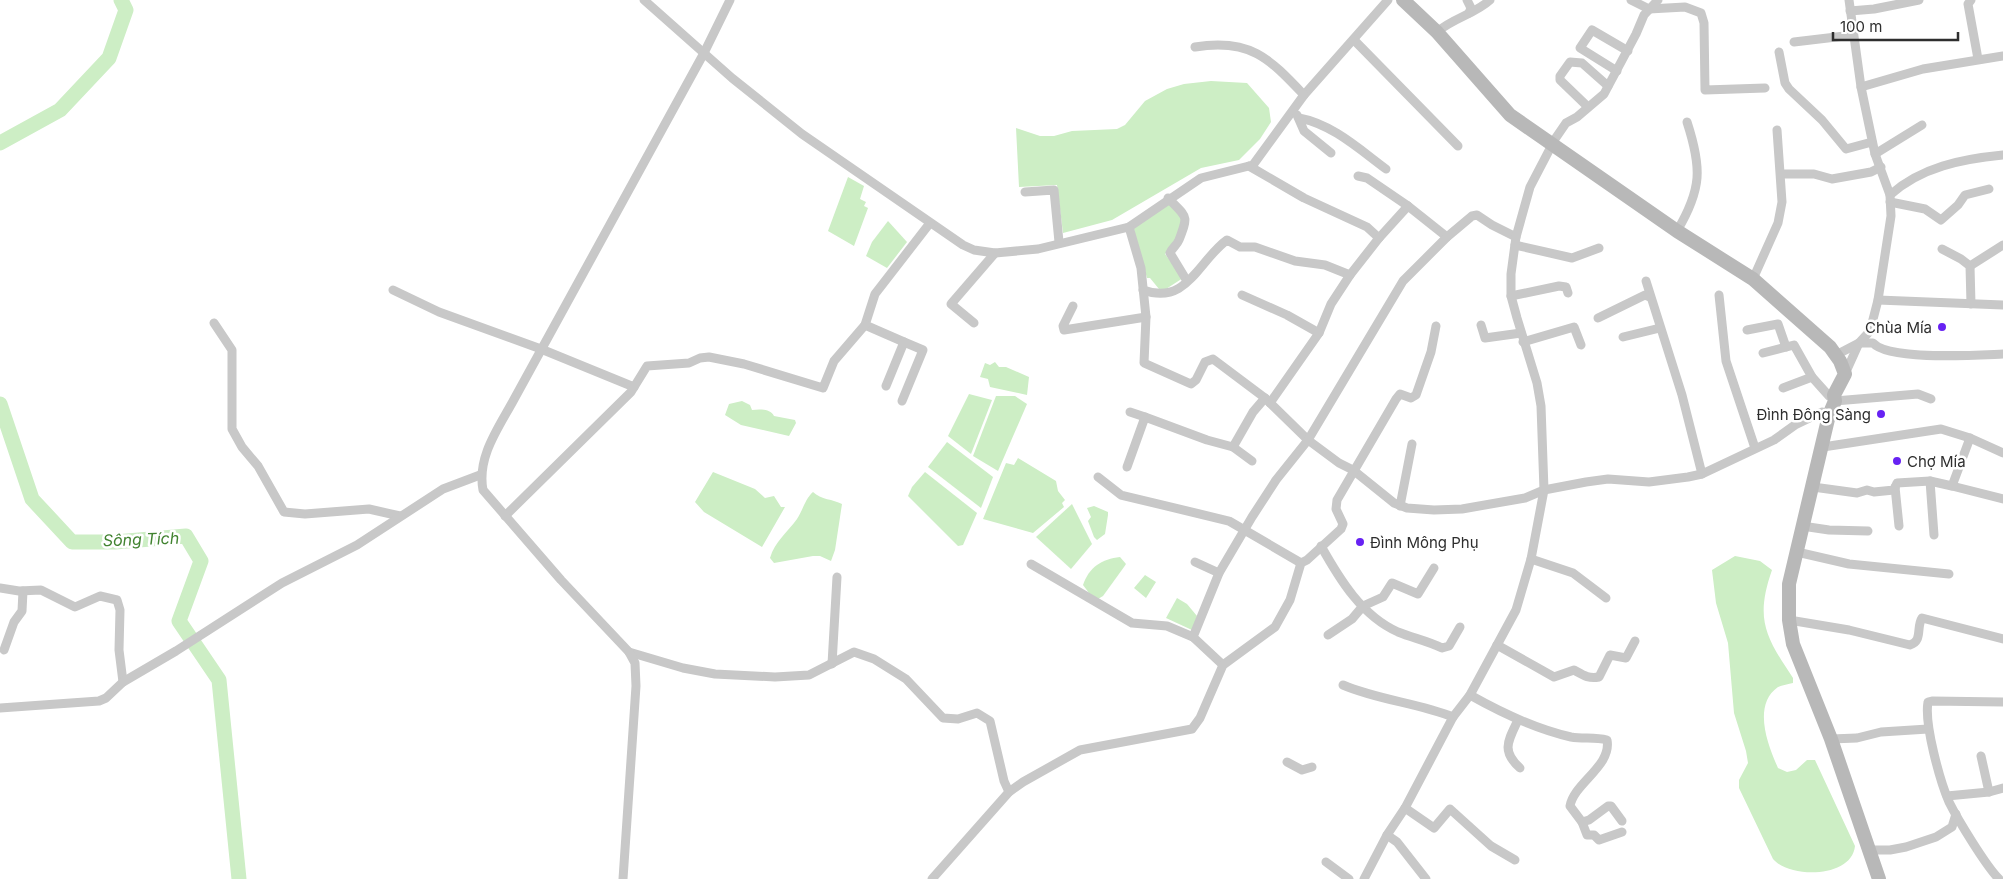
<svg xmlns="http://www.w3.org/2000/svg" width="2003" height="879" font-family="Inter,sans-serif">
<rect width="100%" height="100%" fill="#fff"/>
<!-- water -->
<g fill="#cdeec5">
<path d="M1211,81L1247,83L1269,108L1271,122L1260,139L1239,160L1201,168L1112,220L1063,233L1057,185L1019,187L1016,128L1040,136H1054L1072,131L1117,129L1125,125L1145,101L1167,89L1184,84Z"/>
<path d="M848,177L864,186L860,199L866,202L864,206L868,208L854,246L828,231Z"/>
<path d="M1168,202L1183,216L1178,239L1165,254L1183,278L1166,289H1159L1150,278H1147L1133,226Z"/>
<path d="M888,221L907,242L887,268L866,256L872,242Z"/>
<path d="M995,362L999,367H1006L1029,377L1027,395L990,387L988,379L980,377L985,363L990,365Z"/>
<path d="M969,394L992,400L971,454L948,436Z"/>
<path d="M996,396H1015L1027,404L998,471L973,456Z"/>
<path d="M742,401L750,405L752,410C761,409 770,409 774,416L795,420L796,423L789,436L741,425L725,415L729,404Z"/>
<path d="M947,442L993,477L981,508L928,467Z"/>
<path d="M1018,458L1056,481L1058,491L1065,500L1062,503L1064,507L1033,533L983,519L1006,463L1014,465Z"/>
<path d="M713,472L755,489L765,498L774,496L781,507H785L762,547L704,512L695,502Z"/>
<path d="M925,472L977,513L963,545L958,546L908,496L912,487Z"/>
<path d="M813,492C821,500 833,499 842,504L835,550L831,561L820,556H813L774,563L770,558C775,541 787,533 797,519C803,510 805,499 813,492Z"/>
<path d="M1072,504L1092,544L1071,569L1036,537Z"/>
<path d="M1094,506L1108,512V515L1105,534L1097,540L1094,537L1088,521L1091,517L1087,508Z"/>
<path d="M1735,556L1760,561L1772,570C1755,619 1765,636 1793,678V683C1789,684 1782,685 1778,687C1752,705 1768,746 1778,768L1787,772L1796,770L1807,760H1815L1855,846C1852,878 1790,879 1773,859L1739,788V780L1748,763L1746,751L1734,713L1728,643L1716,603L1712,570Z"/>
<path d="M1120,557L1126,564L1124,567L1103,596L1098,599L1089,593L1083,585C1089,567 1102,559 1120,557Z"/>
<path d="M1145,575L1156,582L1146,598L1134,588Z"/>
<path d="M1177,598L1187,604L1197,616L1192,630L1166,618Z"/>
</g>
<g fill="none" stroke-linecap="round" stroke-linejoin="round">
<!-- river -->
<g stroke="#cdeec5" stroke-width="15">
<path d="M0,143L60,110L109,58L126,10L121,0"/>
<path d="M0,404L32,499L72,542H115L186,536L201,561L179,621L219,680L239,879"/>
</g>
<!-- street -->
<g stroke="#c8c8c8" stroke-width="9">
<path d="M644,0L732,78L802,134L963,245L974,250L995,253L1038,249L1129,227L1201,178L1253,165L1304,95L1388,0"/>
<path d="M1467,0L1471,8L1469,13"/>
<path d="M1631,0L1649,9L1685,7L1701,13L1704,23L1705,90L1765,88"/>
<path d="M1971,0L1968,4L1978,59"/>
<path d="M1850,11L1874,9L1919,0"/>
<path d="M1437,32C1453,18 1475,14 1490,0"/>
<path d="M1354,40L1458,146"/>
<path d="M1794,42L1853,35"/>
<path d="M1195,47C1250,38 1269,58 1304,95"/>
<path d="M1779,52L1785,83L1789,89L1822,120L1846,149L1872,142"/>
<path d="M1617,71L1580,48L1592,30L1628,51"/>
<path d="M1861,87L1923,69L2003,56"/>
<path d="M1588,107L1560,80V76L1570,62L1582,63L1608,86"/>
<path d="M1297,115L1304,131L1331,153"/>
<path d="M1299,118C1332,124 1359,149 1386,169"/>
<path d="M1875,154L1922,125"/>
<path d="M1249,166L1304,198L1367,227L1379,238L1350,275L1331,304L1319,333L1270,403"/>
<path d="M1781,174H1814L1832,179L1871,172L1881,167"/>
<path d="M1358,176L1367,178L1408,206"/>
<path d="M1025,192L1054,190L1059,242"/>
<path d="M1890,195C1921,167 1962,159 2003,155"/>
<path d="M1168,198C1187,218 1189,214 1179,240C1177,245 1172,248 1170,253L1187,281"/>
<path d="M1890,202L1925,209L1941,220L1958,205L1965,195L1989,189"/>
<path d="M1129,227L1141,268L1146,317L1144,363L1191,384L1196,380L1205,362L1213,359L1265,398L1308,440L1339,463L1353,470L1394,503L1407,508L1434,510L1462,509L1525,498L1544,490L1586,482L1608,479L1649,482L1688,477L1702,474L1774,440L1795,425L1822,412L1829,415"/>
<path d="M1677,231C1702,189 1702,168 1687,122"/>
<path d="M1379,238L1408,206L1447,237"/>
<path d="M1515,245L1572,258L1599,248"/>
<path d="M1942,249L1961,259L1970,266L1971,304"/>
<path d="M1970,266L2003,245"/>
<path d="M1753,279L1778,223L1782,202L1777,130"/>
<path d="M1646,281L1682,395L1702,474"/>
<path d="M393,290L439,312L541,349L634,387"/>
<path d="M1143,290C1187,306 1198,261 1227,240L1240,247H1255L1295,261L1325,265L1350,275"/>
<path d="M1242,295L1287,315L1319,333"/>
<path d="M1719,295L1726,361L1755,448"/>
<path d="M1511,296L1559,286L1566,287L1568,293"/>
<path d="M1878,300L2003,305"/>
<path d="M1073,306L1063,326L1064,330L1146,317"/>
<path d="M1598,318L1645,295L1650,297"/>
<path d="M214,323L232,350V429L242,447L258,466L284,512L305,514L369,509L400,516"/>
<path d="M974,323L951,304L995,253"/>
<path d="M1481,325L1485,338L1521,333"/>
<path d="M1747,330L1778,324L1786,347"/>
<path d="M1623,337L1660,328"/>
<path d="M1523,342L1574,327L1581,345"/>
<path d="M1763,353L1794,345L1812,377L1829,396L1834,395"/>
<path d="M1836,355L1859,343H1873C1889,361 1977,355 2003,354"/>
<path d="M1845,374L1859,343L1870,331L1878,300L1891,216L1890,195L1875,154L1861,87L1849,0"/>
<path d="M886,386L904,342L865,325L875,294L930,223"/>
<path d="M1783,388L1812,377"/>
<path d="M902,401L923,350L904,342"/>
<path d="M1835,401L1918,394L1931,399"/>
<path d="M1130,412L1145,417"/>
<path d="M1233,447L1252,461"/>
<path d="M1823,447L1941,429L1970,438"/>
<path d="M1127,467L1145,417L1207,440L1233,447L1253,412L1265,398"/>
<path d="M1098,477L1121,495L1229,521L1301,563"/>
<path d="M1930,481L1934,535"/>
<path d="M1952,486L2003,499"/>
<path d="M1813,487L1857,493L1867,490L1874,492L1894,490L1897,483L1930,481L1952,486L1970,438L2003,453"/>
<path d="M1895,487L1899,526"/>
<path d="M1400,506L1412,444"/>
<path d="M505,516L631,392L647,366L689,363L700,358L709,357L744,364L823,388L834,361L865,325"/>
<path d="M1802,526L1829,530L1868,531"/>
<path d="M1321,546C1340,580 1362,616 1398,632C1413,638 1428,641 1442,648L1449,646L1460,627"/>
<path d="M1797,552L1849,564L1949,574"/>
<path d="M1531,559L1573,573L1606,598"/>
<path d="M1195,562L1219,573"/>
<path d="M1031,564L1132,623L1167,626L1193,637"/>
<path d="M0,588L19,591L41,590L75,607L100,596L117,600L120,610L119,650L123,682"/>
<path d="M1789,620L1849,630L1910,645C1923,641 1916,627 1922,618L2003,639"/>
<path d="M1328,635L1352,619L1363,606L1383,597L1392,583L1418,594L1434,568"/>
<path d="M1497,645L1554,677L1574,670C1583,675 1588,679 1599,677L1610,655L1626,658L1635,641"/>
<path d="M4,650L14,622L22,611L23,591"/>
<path d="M629,652L683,668L715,674L775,677L809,675L854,652L874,659L906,679L943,718L958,719L977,713L990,721L1004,781L1009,792"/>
<path d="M832,664L837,577"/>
<path d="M1223,665L1193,637L1219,573L1252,517L1276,480L1308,440L1403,281L1447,237L1472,216L1477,215L1492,225L1516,237"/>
<path d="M1343,685C1378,700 1418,703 1453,717"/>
<path d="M1470,695C1502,713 1535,729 1571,737C1583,739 1595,737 1607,740C1612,766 1574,783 1570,806L1582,822L1587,835H1594L1599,840L1622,832"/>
<path d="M0,708L99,701L106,698L123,682L176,651L282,583L357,545L443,489L480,475"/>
<path d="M1518,720C1508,741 1501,751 1520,768"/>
<path d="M1831,739L1857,738L1881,732L1928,729"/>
<path d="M1981,756L1989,792"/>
<path d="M1287,762L1302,770L1312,767"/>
<path d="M1947,796L1989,792L2003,788"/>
<path d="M1405,808L1434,828L1450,809L1491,846L1515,860"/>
<path d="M1582,822L1589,820L1608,806H1611L1622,821"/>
<path d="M1387,835L1397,842L1426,879"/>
<path d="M1869,850H1890L1906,847L1936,837L1952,827L1956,814"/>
<path d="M1326,862L1349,879"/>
<path d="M623,879L636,686L635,663L629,652L561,580L483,490C477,458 497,430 512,403L704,53L730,0"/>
<path d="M932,879L1009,792L1023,782L1080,750L1192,729L1200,718L1223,665L1275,627L1290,600L1301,563L1307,560L1341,529L1343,524L1336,509L1337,500L1396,399L1400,394L1411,398L1416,395L1431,352L1436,326"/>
<path d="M1364,879L1387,835L1405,808L1453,717L1470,695L1516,610L1531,559L1544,490L1541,406L1537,383L1517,318L1511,296V274L1516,237L1530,187L1555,139L1566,123L1577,117L1604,94L1636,34L1644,15L1658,0"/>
<path d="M1999,879C1986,866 1958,820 1949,802C1940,781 1924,724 1928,702L1932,701L2003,702"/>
</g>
<!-- secondary -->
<path stroke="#b8b8b8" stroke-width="14" d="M1403,0L1437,32L1510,115L1677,231L1753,279L1830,347L1840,361L1845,374L1834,395L1835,401L1829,415L1789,584V620L1793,644L1831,739L1879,879"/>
</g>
<!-- markers -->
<g fill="#6722f3" stroke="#fff" stroke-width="2">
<circle cx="1942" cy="327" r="5"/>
<circle cx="1881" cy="414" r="5"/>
<circle cx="1897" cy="461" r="5"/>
<circle cx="1360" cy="542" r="5"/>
</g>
<g text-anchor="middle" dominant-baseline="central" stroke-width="5" stroke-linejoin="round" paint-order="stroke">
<!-- poi labels -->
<g font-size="15" fill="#2e2e2e" stroke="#fff" text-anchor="end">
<text x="1932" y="327">Chùa Mía</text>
<text x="1871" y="414">Đình Đông Sàng</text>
<text x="1907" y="461" text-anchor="start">Chợ Mía</text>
<text x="1370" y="542" text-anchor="start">Đình Mông Phụ</text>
</g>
<!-- water labels -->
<g font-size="16" font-style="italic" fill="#418330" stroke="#fff">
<text transform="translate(141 539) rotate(-2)">Sông Tích</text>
</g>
</g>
<!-- scale -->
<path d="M1833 32v8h125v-8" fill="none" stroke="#2e2e2e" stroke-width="2.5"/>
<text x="1840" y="32" font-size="15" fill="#2e2e2e" stroke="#ffffff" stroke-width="4" paint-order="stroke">100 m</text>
</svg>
